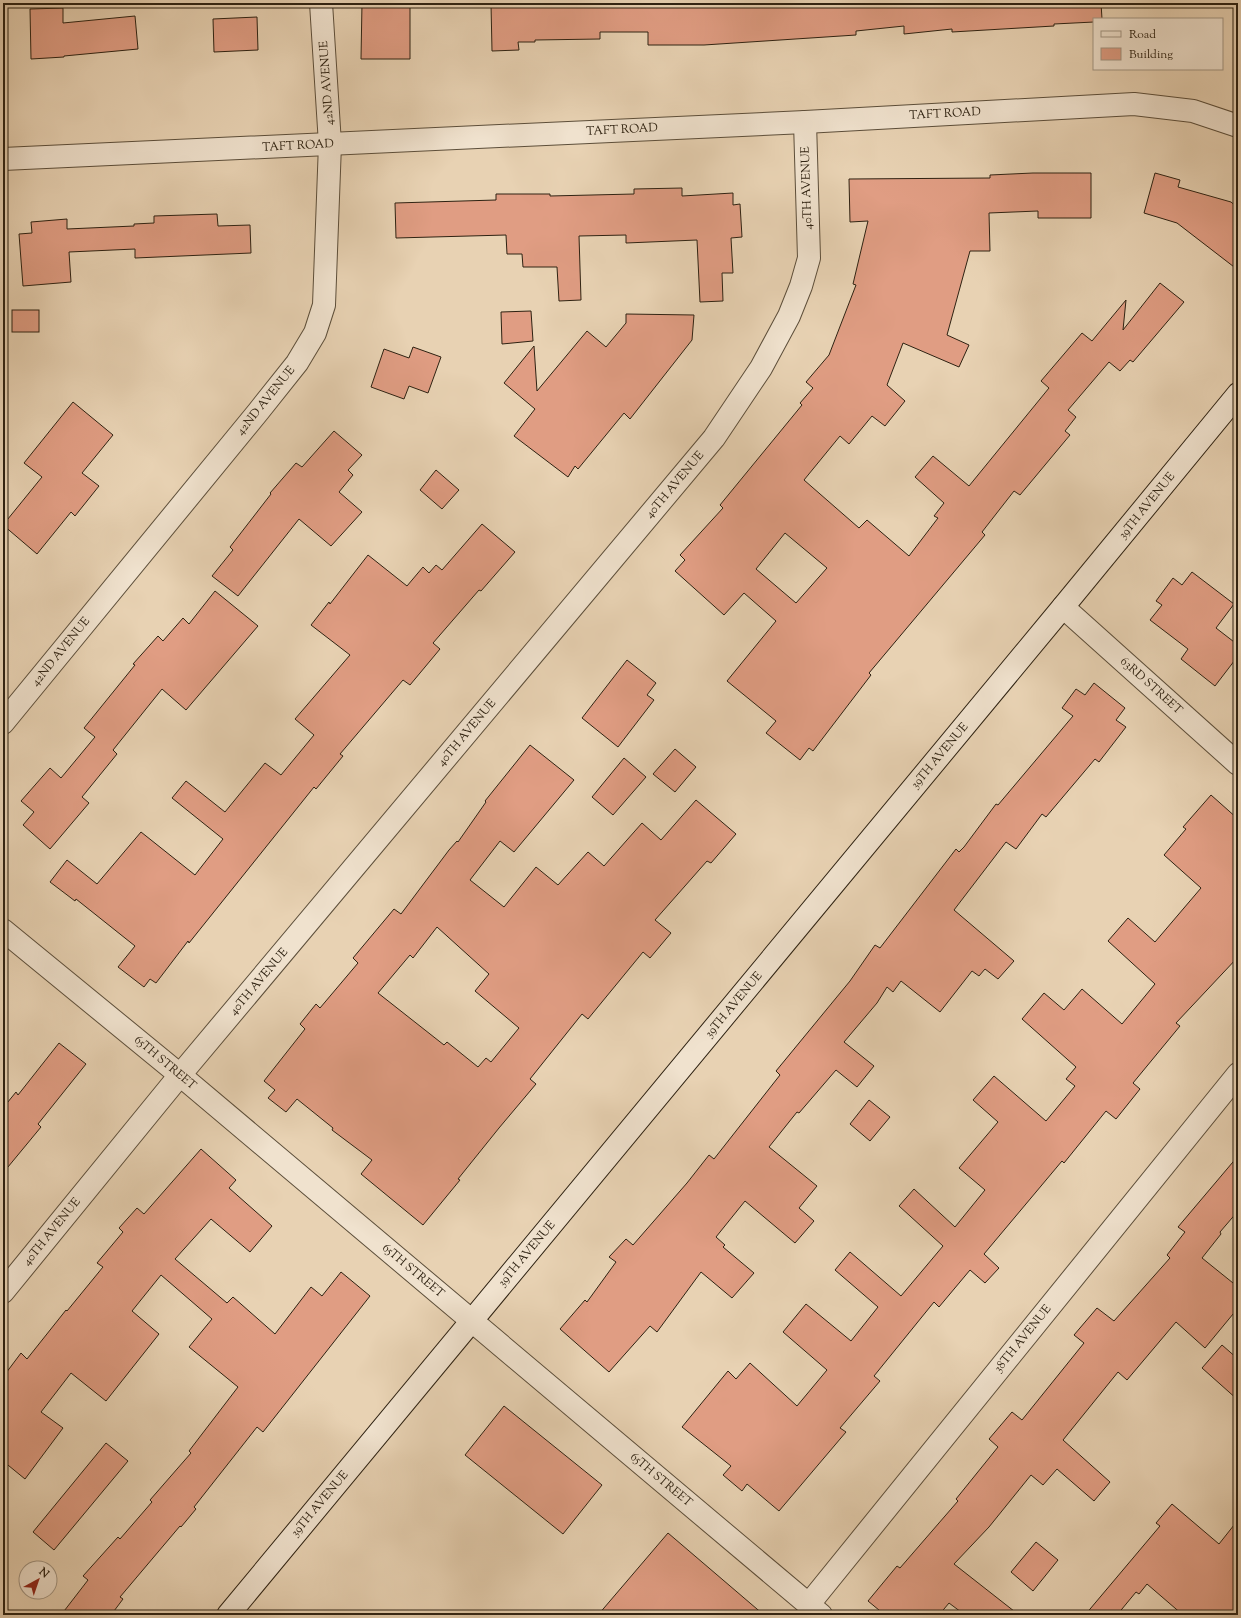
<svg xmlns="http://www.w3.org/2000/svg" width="1241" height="1618" font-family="'Sorts Mill Goudy',serif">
<rect width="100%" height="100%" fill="#e8d2b3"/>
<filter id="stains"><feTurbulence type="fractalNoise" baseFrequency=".005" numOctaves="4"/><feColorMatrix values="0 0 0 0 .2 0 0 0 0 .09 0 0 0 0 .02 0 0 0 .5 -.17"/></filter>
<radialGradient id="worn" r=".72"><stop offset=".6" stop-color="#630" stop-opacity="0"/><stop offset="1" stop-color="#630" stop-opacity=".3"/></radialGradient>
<!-- building -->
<g fill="#e09d83" stroke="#2e2212" fill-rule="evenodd">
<path d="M362,3H410V59H361Z"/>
<path d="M513,3H1101L1102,19H1094V22L1054,24V26L952,32V29L904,34V26L856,31V35L704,45H648V32H600V39L535,40V42H518L519,50L492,51L491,4Z"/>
<path d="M63,8V23L135,16L138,49L64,56V57L31,59L30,9Z"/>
<path d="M257,17L258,50L214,52L213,19Z"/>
<path d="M1033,173H1091V218H1038V211L989,213L990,251H970L947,335L969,345L959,367L903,343L887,385L905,401L885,426L872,416L849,444L840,436L804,480L859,528L867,520L909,556L938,518L934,516L944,503L915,477L933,456L969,486L1049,388L1041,381L1082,333L1092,341L1126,300L1123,330L1160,283L1184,302L1133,362L1130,360L1120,371L1109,362L1068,410L1076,417L1065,431L1070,435L1020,495L1014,491L982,532L985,535L869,673L871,675L813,751L809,748L800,760L766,733L776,721L727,681L776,621L744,593L724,615L675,571L685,560L680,555L723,508L720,505L802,405L800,403L813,388L806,382L829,355L856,285L853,284L868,221L850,222L849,179L990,178V175ZM785,533L827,568L796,603L756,569Z"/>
<path d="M1155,173L1180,180L1178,187L1231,202L1238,208V270L1177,223L1144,213Z"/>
<path d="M682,188V196L733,193V205L740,204L742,237L731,238L733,273H722L723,301L700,302L697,240L626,243V235L579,236L581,300L559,301L557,267H523L522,254H507L506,235L396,238L395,203L496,200V194H550V196L634,194V189Z"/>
<path d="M217,214L218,226L250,225L251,253L135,258V249L69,252L71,282L23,286L19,234L32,233L31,222L67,219V229L134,226V224L154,223V216Z"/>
<rect x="12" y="310" width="27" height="22"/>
<path d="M531,311L533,341L502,344L501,312Z"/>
<path d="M626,314L694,315L692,340L630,419L624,413L578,469L575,466L568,477L514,436L535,409L504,383L534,346L537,391L587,331L606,347L626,323Z"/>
<path d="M413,347L441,357L428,393L409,386L404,399L371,387L384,349L409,358Z"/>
<path d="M73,402L113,435L82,473L99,486L75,516L71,512L37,554L3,525L42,477L24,463Z"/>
<path d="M334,431L362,455L348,470L353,475L339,492L362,512L331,546L299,519L238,596L212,576L233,550L230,547L271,494L270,493L296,463L302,467Z"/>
<path d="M436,470L459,490L442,509L420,490Z"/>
<path d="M482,524L515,552L481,591L479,590L433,643L440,649L410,685L403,680L340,754L343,756L316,789L314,787L189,943L188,941L156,983L150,979L144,987L118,967L135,946L76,899L75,901L50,882L67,860L97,884L141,832L195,875L223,839L172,798L186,781L225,812L265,763L281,775L314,735L295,719L350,655L311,625L329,602L330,604L368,555L407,586L423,567L429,573L436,565L442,570Z"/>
<path d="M1192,572L1234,604L1216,628L1238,645V656L1215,686L1181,659L1188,649L1150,620L1162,605L1156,601L1173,578L1182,585Z"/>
<path d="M215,591L258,626L186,710L162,689L113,750L117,754L82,797L89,803L50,849L23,825L34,812L21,801L50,768L61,778L95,737L84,728L135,665L133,664L158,636L163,641L183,618L189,624Z"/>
<path d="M627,660L656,683L647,695L654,700L618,747L582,718Z"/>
<path d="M1094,683L1125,708L1116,720L1126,727L1099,762L1095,759L1046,817L1042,814L1016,849L1006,842L954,910L1014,961L998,979L985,969L979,976L972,971L940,1012L901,981L893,992L887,987L877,1003L844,1042L874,1066L857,1087L836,1070L799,1113L797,1112L769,1147L817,1186L799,1208L814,1221L795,1243L745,1201L716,1237L725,1245L723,1247L754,1273L732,1298L701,1272L657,1332L650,1326L609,1372L560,1329L585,1300L587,1302L616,1262L609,1257L626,1239L633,1245L687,1183L709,1155L714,1159L780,1075L776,1071L850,981L875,945L880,948L956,849L959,852L964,847L996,804L998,805L1073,716L1062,708L1076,689L1085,695Z"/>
<path d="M530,745L574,780L514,852L500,841L470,880L504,907L536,867L558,885L588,852L604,866L642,823L661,840L696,800L736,834L711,863L707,861L655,920L671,933L650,958L643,952L588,1019L582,1014L530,1079L536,1084L499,1128L458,1179L460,1180L423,1225L361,1174L372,1160L332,1130L333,1128L297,1099L286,1112L268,1098L275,1090L264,1081L305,1029L300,1024L316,1004L320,1008L358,963L353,958L394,909L401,914L449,850L457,841L458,842L486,802L485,801ZM437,927L489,974L475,991L519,1028L491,1062L486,1058L478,1067L447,1042L444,1045L378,993L410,955L413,958Z"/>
<path d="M675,749L696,767L675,792L653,774Z"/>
<path d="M624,758L646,777L613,815L592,797Z"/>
<path d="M1211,795L1238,819V957L1176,1023L1180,1026L1133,1083L1140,1089L1116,1119L1106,1111L1064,1163L1062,1161L984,1254L999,1268L985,1283L970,1270L939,1307L934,1302L874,1376L880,1381L840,1428L846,1432L779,1511L747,1484L742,1491L723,1475L731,1466L682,1427L728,1371L736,1379L750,1363L797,1406L827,1370L783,1332L806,1304L851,1341L878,1307L835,1270L850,1252L901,1296L943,1246L899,1206L914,1189L955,1227L985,1190L959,1168L998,1122L973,1100L994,1076L1046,1121L1075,1086L1066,1079L1076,1067L1022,1019L1044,993L1064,1010L1082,989L1122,1024L1155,984L1108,941L1128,918L1155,942L1201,888L1164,855L1186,829L1183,827Z"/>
<path d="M59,1043L86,1064L38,1124L41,1127L3,1173V1108L16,1092L18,1095Z"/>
<path d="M869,1100L890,1117L870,1141L850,1124Z"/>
<path d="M201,1149L236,1180L229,1188L272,1226L250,1252L211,1219L175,1259L227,1303L233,1297L275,1334L311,1287L322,1296L341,1272L370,1296L263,1432L257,1427L194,1507L196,1509L181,1527L180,1526L120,1597L123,1599L111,1615H61L88,1580L83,1576L118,1537L120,1539L152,1502L150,1500L191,1453L189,1451L238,1387L189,1347L212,1319L161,1275L132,1311L159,1334L106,1401L71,1373L41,1412L63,1428L25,1479L3,1461V1377L21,1353L27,1359L66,1310L67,1311L103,1267L97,1263L123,1232L119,1228L137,1208L144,1214Z"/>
<path d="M1238,1156V1211L1220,1232L1221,1234L1202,1258L1238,1287V1308L1205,1348L1176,1322L1127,1380L1118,1372L1063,1440L1110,1482L1094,1501L1057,1469L1043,1485L1031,1475L989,1527L954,1564L1019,1615H965L949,1603L939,1615H885L868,1601L897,1566L900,1568L958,1501L956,1499L998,1447L989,1439L1012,1412L1022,1420L1084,1343L1074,1335L1097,1308L1114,1321L1170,1258L1167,1255L1185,1232L1178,1227Z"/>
<path d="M1222,1345L1238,1359V1400L1202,1368Z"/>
<path d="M504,1406L602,1485L563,1534L465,1455Z"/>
<path d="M106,1443L128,1461L54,1550L33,1532Z"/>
<path d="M1172,1504L1219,1544L1238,1520V1615H1183L1147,1584L1139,1594L1136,1592L1117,1615H1085L1160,1526L1156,1523Z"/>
<path d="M668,1533L764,1615H598Z"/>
<path d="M1036,1542L1058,1560L1033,1591L1011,1572Z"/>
</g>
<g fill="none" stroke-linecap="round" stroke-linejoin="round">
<defs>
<g id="minor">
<path d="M3,159L805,122L1134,104L1193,111L1238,126"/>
<path d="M1063,607L1238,764"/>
<path d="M3,723L258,412L297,363L315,333L324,305L330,144L321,3"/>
<path d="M3,930L180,1075L821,1615"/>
<path d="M3,1292L180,1075L714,438L761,368L789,316L801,286L809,258L805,122"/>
<path d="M809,1604L1238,1074"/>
</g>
<path id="secondary" d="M228,1615L1063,607L1238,394"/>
</defs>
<!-- minor casing -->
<use href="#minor" stroke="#5c4e3a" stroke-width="24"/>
<!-- secondary casing -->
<use href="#secondary" stroke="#2e2212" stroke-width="24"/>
<!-- minor -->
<use href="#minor" stroke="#f0e2ce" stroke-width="22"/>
<!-- secondary -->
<use href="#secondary" stroke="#f0e2ce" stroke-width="22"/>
</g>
<g text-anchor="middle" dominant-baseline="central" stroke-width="3" stroke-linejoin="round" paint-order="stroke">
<!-- street labels -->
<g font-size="12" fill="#2e2212" stroke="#f0e2ce">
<text transform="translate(327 83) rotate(-94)">42ND AVENUE</text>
<text transform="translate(945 114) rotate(-3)">TAFT ROAD</text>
<text transform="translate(622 130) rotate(-3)">TAFT ROAD</text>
<text transform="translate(298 146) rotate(-3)">TAFT ROAD</text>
<text transform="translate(807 188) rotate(-92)">40TH AVENUE</text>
<text transform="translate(266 401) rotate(-51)">42ND AVENUE</text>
<text transform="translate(675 485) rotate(-50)">40TH AVENUE</text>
<text transform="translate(1147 506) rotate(-51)">39TH AVENUE</text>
<text transform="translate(61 652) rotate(-51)">42ND AVENUE</text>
<text transform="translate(1151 686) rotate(42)">63RD STREET</text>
<text transform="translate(467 733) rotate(-50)">40TH AVENUE</text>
<text transform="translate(940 756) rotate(-50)">39TH AVENUE</text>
<text transform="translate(259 982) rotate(-50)">40TH AVENUE</text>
<text transform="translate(734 1005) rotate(-50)">39TH AVENUE</text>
<text transform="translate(165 1063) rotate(40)">65TH STREET</text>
<text transform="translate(52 1232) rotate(-51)">40TH AVENUE</text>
<text transform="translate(527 1254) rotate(-50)">39TH AVENUE</text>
<text transform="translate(413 1271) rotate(40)">65TH STREET</text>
<text transform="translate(1023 1339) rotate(-51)">38TH AVENUE</text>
<text transform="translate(661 1480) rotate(40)">65TH STREET</text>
<text transform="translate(320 1504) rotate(-50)">39TH AVENUE</text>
</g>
</g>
<!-- margin -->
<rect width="1241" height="1618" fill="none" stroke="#e8d2b3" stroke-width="16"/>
<rect x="4" y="4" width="1233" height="1610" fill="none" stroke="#2e2212" stroke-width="2"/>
<rect x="8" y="8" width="1225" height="1602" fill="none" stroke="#2e2212"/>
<!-- legend -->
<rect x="1093" y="18" width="130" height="52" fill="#f0e2ce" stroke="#a29583"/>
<rect x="1101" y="31" width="20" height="6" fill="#f0e2ce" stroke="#a29583"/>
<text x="1129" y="38" font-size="12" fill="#2e2212">Road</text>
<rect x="1101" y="48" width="20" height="12" fill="#e09d83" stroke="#a29583"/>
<text x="1129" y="58" font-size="12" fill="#2e2212">Building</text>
<!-- north arrow -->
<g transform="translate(38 1580) rotate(40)"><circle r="19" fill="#f0e2ce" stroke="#a29583"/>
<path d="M0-3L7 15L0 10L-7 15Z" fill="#8f2418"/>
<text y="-6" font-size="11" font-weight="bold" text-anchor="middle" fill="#2e2212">N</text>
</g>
<rect width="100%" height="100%" filter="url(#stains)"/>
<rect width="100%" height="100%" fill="url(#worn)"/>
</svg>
